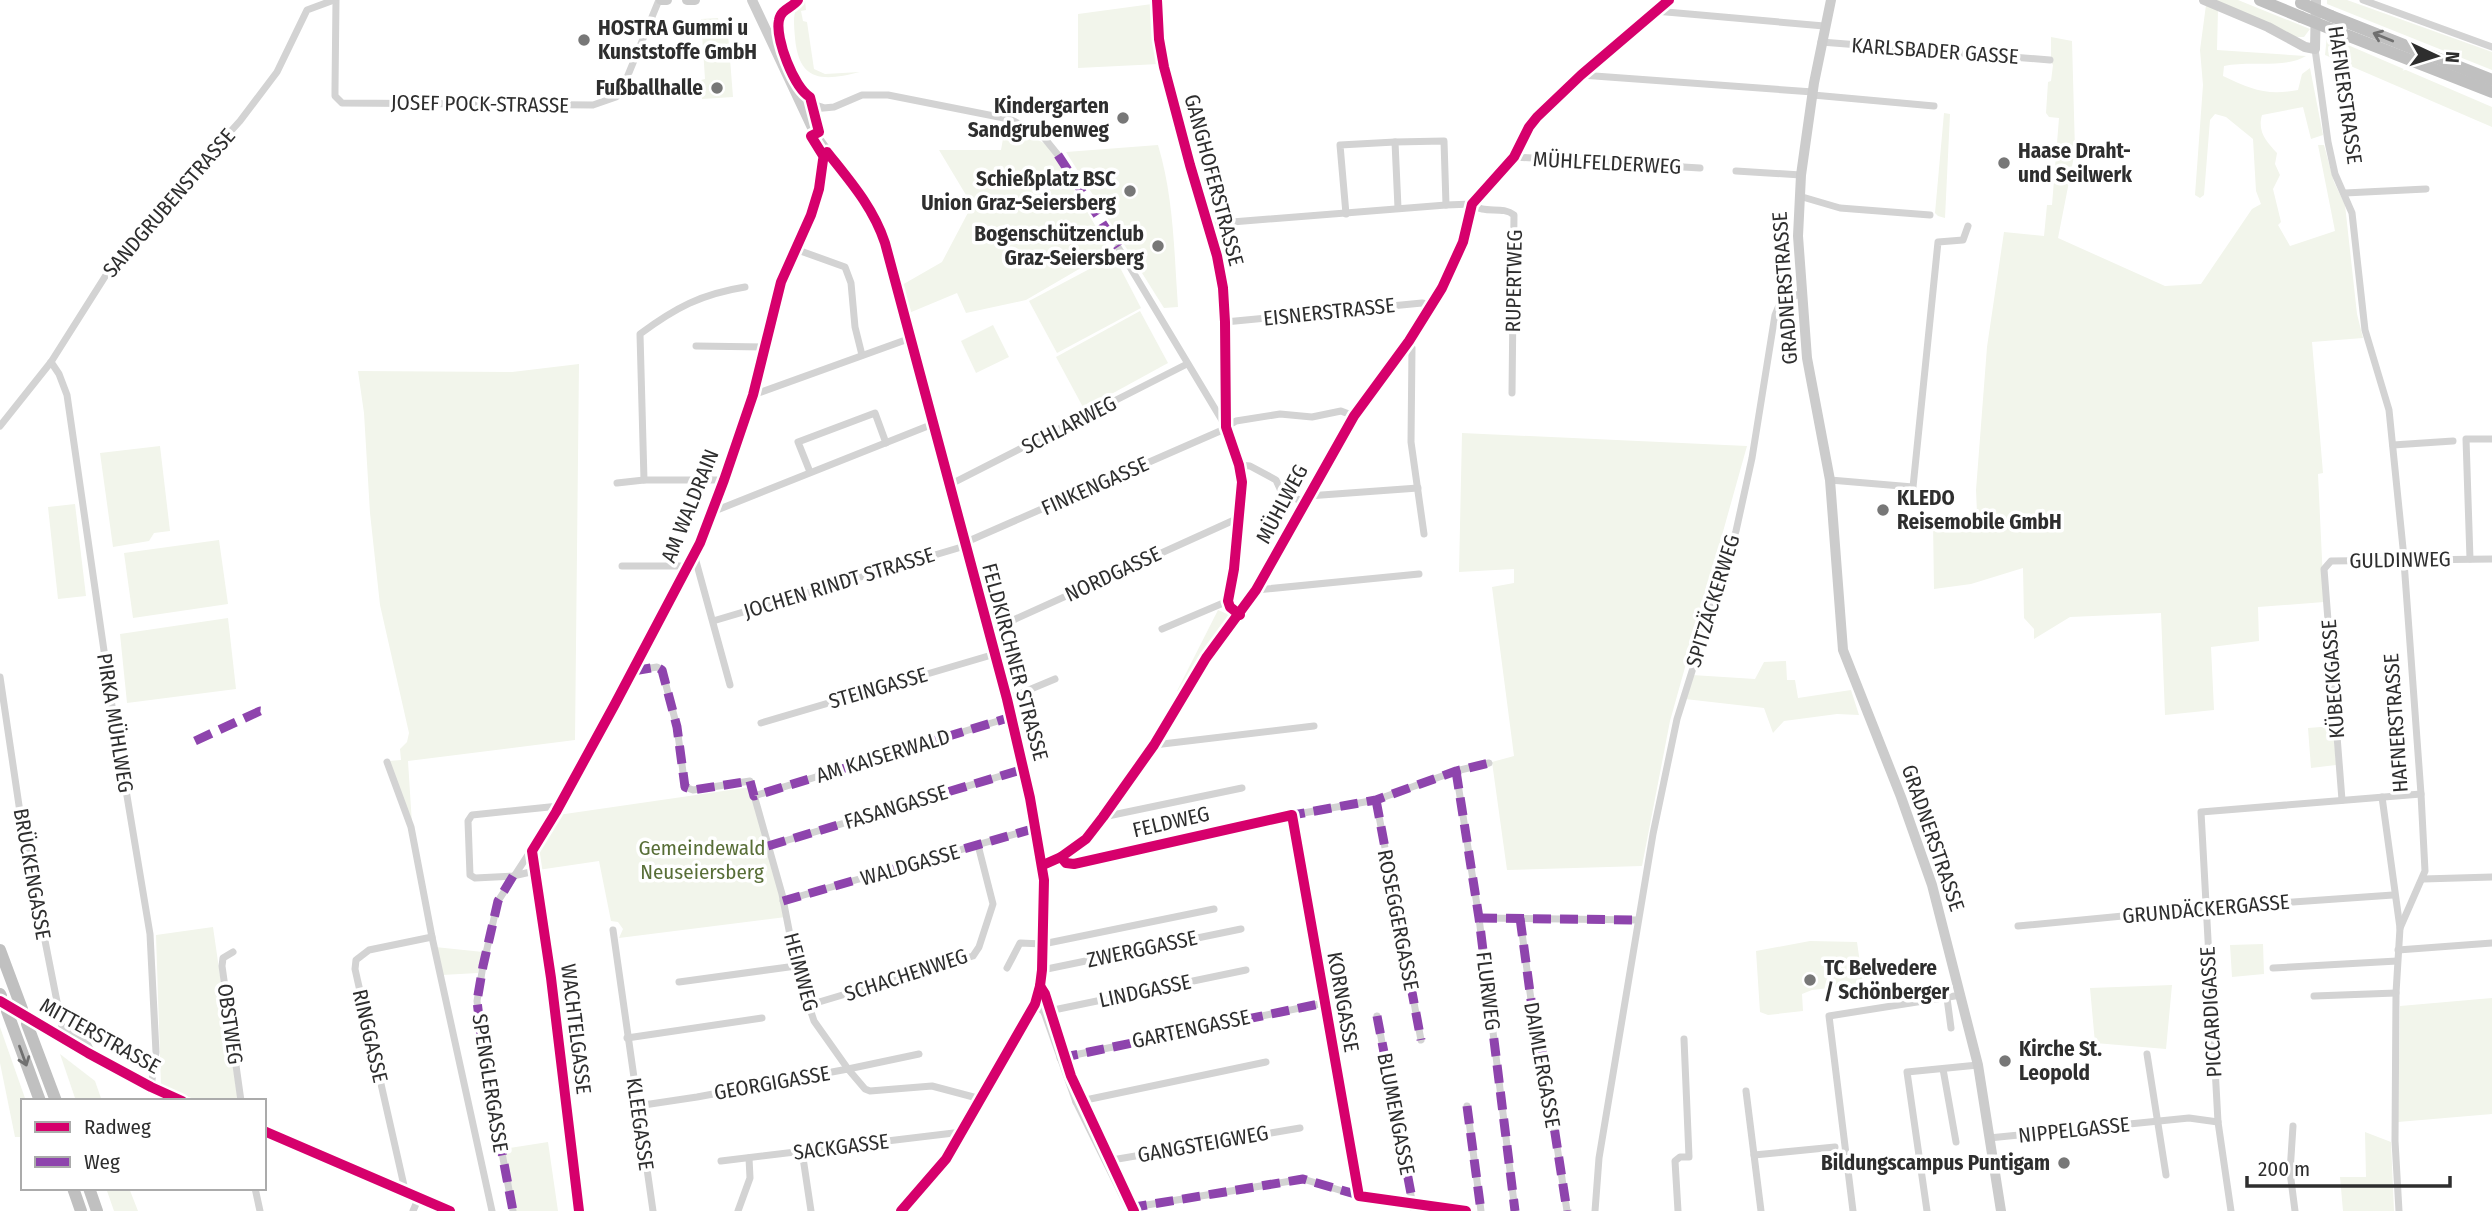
<svg xmlns="http://www.w3.org/2000/svg" width="2492" height="1211" font-family="'Fira Sans Condensed',sans-serif">
<rect width="100%" height="100%" fill="#fff"/>
<!-- green -->
<g fill="#f2f5eb">
<path d="M800,0H805L806,10L801,11L803,21L807,22L814,69L825,74L860,72C824,81 799,83 795,38C794,23 792,13 800,0Z"/>
<path d="M2213,0H2238L2310,29L2304,37H2295Z"/>
<path d="M2327,0H2347L2492,52V70L2327,4Z"/>
<path d="M1152,4L1159,64L1078,68V14Z"/>
<path d="M2206,5L2218,9L2217,50L2306,56C2285,69 2249,60 2224,66L2223,76C2251,89 2266,96 2298,90L2302,74L2310,68L2323,135L2311,139L2303,107L2262,115C2257,132 2267,142 2277,153L2275,164L2280,175L2273,189L2281,222L2278,225L2290,246L2335,231L2318,145H2324L2334,182L2345,205L2357,314L2363,338L2312,342L2323,473L2318,474L2324,602L2258,607L2259,641L2211,647L2214,710L2165,715L2161,613L2070,617L2034,639V629L2024,618L2023,568L1971,584L1934,589L1933,521L1977,513L1976,490L1987,347L2004,232L2044,236L2047,205H2052L2059,118L2049,117L2046,113L2048,82L2051,81L2053,65L2051,62V37L2072,41L2075,151L2058,238L2165,286L2201,284L2252,209L2261,204L2256,191L2253,139L2226,117L2215,114L2210,120L2204,195L2200,198L2195,195L2203,85L2200,50Z"/>
<path d="M718,18L719,22L727,21L733,97L702,99L701,80L705,79L701,19Z"/>
<path d="M2327,36L2492,107V127L2325,55Z"/>
<path d="M1944,113L1950,114L1945,218L1938,216L1935,213Z"/>
<path d="M1006,122L1049,146L1110,251L1026,300L966,313L957,293L909,313L902,285L942,262L972,205L939,150H1001Z"/>
<path d="M1158,145C1174,198 1174,252 1178,307L1164,308L1066,152Z"/>
<path d="M1114,256L1141,308L1057,353L1029,301Z"/>
<path d="M1140,311L1168,363L1084,409L1056,357Z"/>
<path d="M993,325L1009,357L976,373L961,341Z"/>
<path d="M579,364L575,740L408,761L412,824L389,761L401,760L400,749L407,742L409,733L380,605L370,513L364,413L358,371L512,372Z"/>
<path d="M1462,433L1747,446L1670,721L1642,866L1507,870L1492,762L1514,756L1492,587L1514,583V569L1459,572Z"/>
<path d="M160,446L170,531L154,533L149,541L113,547L100,453Z"/>
<path d="M75,504L86,596L58,599L48,507Z"/>
<path d="M219,540L228,604L133,618L124,553Z"/>
<path d="M1218,610L1234,617L1180,694L1177,691Z"/>
<path d="M228,618L236,689L127,703L120,634Z"/>
<path d="M1786,661L1787,680H1795L1798,698L1851,690L1859,715L1837,714L1784,721L1773,733L1764,708L1685,699L1692,675L1755,679L1764,662Z"/>
<path d="M2333,726L2336,765L2311,768L2308,728Z"/>
<path d="M751,787L786,917L619,938L623,929L618,922L611,921L599,861L538,870C532,847 546,833 558,815Z"/>
<path d="M213,927L238,1101H199L161,1086L156,935Z"/>
<path d="M1810,941L1857,942L1863,984L1812,990L1802,994L1803,1011L1768,1015L1760,1012L1756,951Z"/>
<path d="M2263,944L2264,974L2232,977L2230,945Z"/>
<path d="M435,947L483,952L478,973L442,975Z"/>
<path d="M2172,985L2166,1049L2095,1043L2090,988Z"/>
<path d="M2492,998V1114L2398,1122L2400,1006Z"/>
<path d="M0,1027L26,1101H23V1137H15L0,1063Z"/>
<path d="M60,1054L95,1081L102,1101H76Z"/>
<path d="M2365,1132L2391,1142L2394,1211H2343L2340,1177H2366Z"/>
<path d="M548,1142L558,1211H515L503,1149Z"/>
<path d="M106,1188H129L138,1211H114Z"/>
</g>
<g fill="none" stroke-linecap="round" stroke-linejoin="round">
<!-- street -->
<g stroke="#d3d3d3" stroke-width="7">
<path d="M336,0L335,89V96L342,103L593,105L616,97L621,92L659,0"/>
<path d="M2363,0L2492,47"/>
<path d="M1655,11L1824,26"/>
<path d="M1821,42L2050,60"/>
<path d="M2315,49L2328,142L2335,174L2352,213L2365,330L2389,410L2403,548L2421,794L2425,871L2400,928L2396,993L2395,1141L2399,1211"/>
<path d="M1581,75L1813,92"/>
<path d="M1813,95L1934,106"/>
<path d="M799,100L822,107"/>
<path d="M806,113L813,109L834,107L862,95H888L1009,119L1041,134L1058,155"/>
<path d="M1178,121L1217,256L1223,288L1225,322L1226,427L1239,465L1242,482L1234,569L1228,601L1230,607L1240,615"/>
<path d="M1395,142L1444,141L1446,205"/>
<path d="M1514,157L1700,168"/>
<path d="M1736,171L1801,175"/>
<path d="M2345,193L2426,189"/>
<path d="M1799,196L1840,208L1930,215"/>
<path d="M1346,214L1340,145L1395,142L1398,208"/>
<path d="M1207,224L1446,205L1472,204C1484,215 1502,205 1514,215L1512,393"/>
<path d="M1118,247L1226,427L1236,421L1280,414L1312,417L1341,411L1354,416"/>
<path d="M795,249L845,267L851,283L855,327L862,355"/>
<path d="M1225,322L1422,303L1432,305"/>
<path d="M1409,341L1412,348L1411,442L1424,534"/>
<path d="M696,346L764,347"/>
<path d="M51,362L59,374L67,395L112,706L150,934L156,1052L151,1087"/>
<path d="M753,395L911,338"/>
<path d="M0,426L51,362L120,253L240,121L277,72L307,10L334,0"/>
<path d="M2393,445L2453,441"/>
<path d="M1239,465L1250,466L1276,480L1281,491L1305,503"/>
<path d="M810,472L798,442L875,413L886,443"/>
<path d="M644,480L640,334C675,308 701,294 745,287"/>
<path d="M1830,480L1913,487L1938,242L1963,240L1968,226"/>
<path d="M617,483L644,480H724"/>
<path d="M949,485L1187,364"/>
<path d="M1308,496L1418,488"/>
<path d="M712,512L933,424"/>
<path d="M964,543L1227,428"/>
<path d="M694,554L730,685"/>
<path d="M2470,559L2466,439H2492"/>
<path d="M622,566H688"/>
<path d="M1256,590L1419,574"/>
<path d="M713,621L965,546"/>
<path d="M1162,629L1228,601"/>
<path d="M989,631L1232,521L1239,520"/>
<path d="M633,671L657,667L662,670L677,727L685,787L693,790L750,781L782,894L796,966L814,1021L848,1069L919,1054"/>
<path d="M0,677L21,819L62,1027L87,1043L93,1055"/>
<path d="M1007,699L1055,679"/>
<path d="M761,723L995,654"/>
<path d="M1154,745L1314,726"/>
<path d="M387,762L411,827L432,937L492,1211"/>
<path d="M1456,771L1479,918L1515,1211"/>
<path d="M754,796L1011,717"/>
<path d="M2382,797L2400,928"/>
<path d="M1376,800L1421,1040"/>
<path d="M2342,800L2324,569L2331,561L2492,559"/>
<path d="M1292,815L1359,1196"/>
<path d="M1103,817L1242,788"/>
<path d="M768,846L1024,769"/>
<path d="M532,852L551,978L579,1211"/>
<path d="M1061,857L1066,863L1074,864L1292,815L1376,800L1456,771L1489,763"/>
<path d="M1043,865L1061,857L1086,839L1103,817L1154,745L1206,658L1256,590L1354,416L1409,341L1442,288L1463,242L1472,204L1514,157L1529,127L1537,117L1581,75L1669,0"/>
<path d="M535,871L513,876L475,878L470,875L468,821L472,815L559,806"/>
<path d="M2423,879L2492,877"/>
<path d="M783,901L1036,828"/>
<path d="M1479,918L1638,920"/>
<path d="M1520,918L1534,1022L1539,1029L1567,1211"/>
<path d="M2018,926L2206,908L2393,895"/>
<path d="M613,930L653,1211"/>
<path d="M2398,950L2492,943"/>
<path d="M233,952L223,958L222,966L241,1101"/>
<path d="M1007,968L1020,943L1043,944L1214,909"/>
<path d="M2273,968L2397,961"/>
<path d="M1042,970L1241,929"/>
<path d="M679,982L796,966"/>
<path d="M2314,996L2396,993"/>
<path d="M1947,998L1951,1028"/>
<path d="M1035,1004L1044,1012L1076,1102L1130,1211"/>
<path d="M809,1005L973,956L979,947L993,904L978,845"/>
<path d="M1044,1012L1246,970"/>
<path d="M1377,1016L1414,1211"/>
<path d="M59,1038L151,1087L182,1101"/>
<path d="M627,1038L762,1018"/>
<path d="M2147,1054L2166,1175"/>
<path d="M1060,1058L1324,1003"/>
<path d="M1943,1069L1956,1142"/>
<path d="M1746,1091L1761,1211"/>
<path d="M1076,1102L1266,1062"/>
<path d="M637,1106L697,1097L848,1069L865,1089L870,1091L932,1086L981,1099"/>
<path d="M1467,1106L1481,1211"/>
<path d="M2293,1126L2290,1172L2295,1211"/>
<path d="M264,1131L450,1211"/>
<path d="M1989,1138L2189,1118L2218,1122"/>
<path d="M802,1151L811,1211"/>
<path d="M1754,1155L1835,1147"/>
<path d="M721,1161L962,1132"/>
<path d="M1106,1161L1300,1128"/>
<path d="M255,1188L260,1211"/>
<path d="M405,1190L355,969L356,960L369,950L432,937"/>
<path d="M1129,1208L1303,1179L1359,1196L1466,1211"/>
<path d="M413,1211L419,1197"/>
<path d="M513,1211L484,1058L477,1001L483,966L498,901L556,812L700,543L724,480L753,395L781,282L811,215L819,189L823,160L827,152"/>
<path d="M738,1211L750,1178L749,1158"/>
<path d="M1595,1211L1599,1158L1653,834L1677,719L1736,531L1752,458L1775,315L1780,303L1801,293"/>
<path d="M1678,1211L1675,1161L1680,1157H1689L1684,1039"/>
<path d="M1853,1211L1829,1016L1961,995"/>
<path d="M1927,1211L1907,1072L1978,1065"/>
<path d="M2231,1211L2218,1122L2201,812L2421,794"/>
</g>
<!-- secondary -->
<g stroke="#ccc" stroke-width="10">
<path d="M661,0H667"/>
<path d="M687,0H695"/>
<path d="M752,0L815,134C839,172 870,199 885,243L1007,699L1030,798L1044,880L1042,970L1040,986L1035,1004L946,1159L901,1211"/>
<path d="M1831,0L1814,83L1801,175L1798,236L1807,358L1830,480L1843,650L1901,797L1932,885L1978,1065L2001,1211"/>
<path d="M2204,0L2268,27L2305,47L2315,49L2316,0"/>
</g>
<!-- highway -->
<g stroke="#c0c0c0" stroke-width="12">
<path d="M2260,0L2301,17"/>
<path d="M2331,16L2492,80"/>
<path d="M2331,29L2492,92"/>
<path d="M0,950L22,1009"/>
<path d="M0,994L1,996"/>
<path d="M7,1011L40,1101"/>
<path d="M27,1024L56,1101"/>
<path d="M73,1188L81,1211"/>
<path d="M89,1188L97,1211"/>
</g>
<!-- street-bridge -->
<path stroke="#d3d3d3" stroke-width="7" d="M0,1001L59,1038"/>
<!-- highway-bridge -->
<g stroke="#c0c0c0" stroke-width="12">
<path d="M2301,3L2331,16"/>
<path d="M2301,17L2331,29"/>
</g>
<!-- quiet -->
<g stroke="#8e44ad" stroke-width="9" stroke-dasharray="18 9" stroke-linecap="butt">
<path d="M1058,155L1118,247"/>
<path d="M633,671L657,667L662,670L677,727L685,787L693,790L750,781L754,796L1011,717"/>
<path d="M195,741L260,711L269,712"/>
<path d="M1456,771L1479,918L1515,1211"/>
<path d="M1376,800L1421,1040"/>
<path d="M1287,816L1376,800L1456,771L1489,763"/>
<path d="M768,846L1024,769"/>
<path d="M513,876L498,901L483,966L477,1001L484,1058L513,1211"/>
<path d="M783,901L1036,828"/>
<path d="M1479,918L1638,920"/>
<path d="M1520,918L1534,1022L1539,1029L1567,1211"/>
<path d="M1377,1016L1414,1209"/>
<path d="M1060,1058L1324,1003"/>
<path d="M1467,1106L1481,1211"/>
<path d="M1129,1208L1303,1179L1362,1196"/>
</g>
<defs>
<g id="cycleway">
<path d="M798,0C792,8 781,9 779,20C775,38 794,88 810,97L819,132L811,136L824,157"/>
<path d="M1157,0L1159,39L1164,67L1190,165L1217,256L1223,288L1225,322L1226,427L1239,465L1242,482L1234,569L1228,601L1230,607L1240,615"/>
<path d="M1061,857L1066,863L1074,864L1292,815L1359,1196L1466,1211"/>
<path d="M1043,865L1061,857L1086,839L1103,817L1154,745L1206,658L1256,590L1354,416L1409,341L1442,288L1463,242L1472,204L1514,157L1529,127L1537,117L1581,75L1669,0"/>
<path d="M1040,986L1045,994L1071,1076L1134,1211"/>
<path d="M0,1001L88,1053L151,1087L182,1101"/>
<path d="M264,1131L450,1211"/>
<path d="M579,1211L551,978L532,851L556,812L615,704L700,543L724,480L753,395L781,282L811,215L819,189L823,160L827,152C850,181 873,207 885,243L1007,699L1030,798L1044,880L1042,970L1040,986L1035,1004L946,1159L901,1211"/>
</g>
</defs>
<!-- cycleway casing -->
<use href="#cycleway" stroke="#fff" stroke-width="15"/>
<!-- cycleway -->
<use href="#cycleway" stroke="#d6006c" stroke-width="10"/>
</g>
<!-- one-way arrows -->
<defs><path id="oneway-shaft" d="M-6 0H5M1.5-3L5.5 0L1.5 3" fill="none" stroke-width="1.6" stroke-linecap="round" stroke-linejoin="round" transform="scale(1.75)"/></defs>
<g stroke="#707070">
<use href="#oneway-shaft" transform="translate(2383 37) rotate(-158)"/>
<use href="#oneway-shaft" transform="translate(23 1056) rotate(70)"/>
</g>
<!-- markers -->
<g fill="#777" stroke="#fff" stroke-width="2.5">
<circle cx="584" cy="40" r="7"/>
<circle cx="717" cy="88" r="7"/>
<circle cx="1123" cy="118" r="7"/>
<circle cx="2004" cy="163" r="7"/>
<circle cx="1130" cy="191" r="7"/>
<circle cx="1158" cy="246" r="7"/>
<circle cx="1883" cy="510" r="7"/>
<circle cx="1810" cy="980" r="7"/>
<circle cx="2005" cy="1061" r="7"/>
<circle cx="2064" cy="1163" r="7"/>
</g>
<g text-anchor="middle" dominant-baseline="central" stroke-width="7" stroke-linejoin="round" paint-order="stroke">
<!-- poi labels -->
<g font-size="21" font-weight="bold" fill="#2e2e2e" stroke="#fff" text-anchor="start">
<text x="598" y="28">HOSTRA Gummi u<tspan x="598" dy="24">Kunststoffe GmbH</tspan></text>
<text x="703" y="88" text-anchor="end">Fußballhalle</text>
<text x="1109" y="106" text-anchor="end">Kindergarten<tspan x="1109" dy="24">Sandgrubenweg</tspan></text>
<text x="2018" y="151">Haase Draht-<tspan x="2018" dy="24">und Seilwerk</tspan></text>
<text x="1116" y="179" text-anchor="end">Schießplatz BSC<tspan x="1116" dy="24">Union Graz-Seiersberg</tspan></text>
<text x="1144" y="234" text-anchor="end">Bogenschützenclub<tspan x="1144" dy="24">Graz-Seiersberg</tspan></text>
<text x="1897" y="498">KLEDO<tspan x="1897" dy="24">Reisemobile GmbH</tspan></text>
<text x="1824" y="968">TC Belvedere<tspan x="1824" dy="24">/ Schönberger</tspan></text>
<text x="2019" y="1049">Kirche St.<tspan x="2019" dy="24">Leopold</tspan></text>
<text x="2050" y="1163" text-anchor="end">Bildungscampus Puntigam</text>
</g>
<!-- street labels -->
<g font-size="21" fill="#2e2e2e" stroke="#fff">
<text transform="translate(1935 51) rotate(4)">KARLSBADER GASSE</text>
<text transform="translate(2345 95) rotate(82)">HAFNERSTRASSE</text>
<text transform="translate(480 104) rotate(1)">JOSEF POCK-STRASSE</text>
<text transform="translate(1607 163) rotate(3)">MÜHLFELDERWEG</text>
<text transform="translate(1214 180) rotate(75)">GANGHOFERSTRASSE</text>
<text transform="translate(169 203) rotate(-49)">SANDGRUBENSTRASSE</text>
<text transform="translate(1514 281) rotate(-89)">RUPERTWEG</text>
<text transform="translate(1785 288) rotate(-94)">GRADNERSTRASSE</text>
<text transform="translate(1329 312) rotate(-6)">EISNERSTRASSE</text>
<text transform="translate(1069 425) rotate(-27)">SCHLARWEG</text>
<text transform="translate(1095 486) rotate(-24)">FINKENGASSE</text>
<text transform="translate(1282 504) rotate(-62)">MÜHLWEG</text>
<text transform="translate(690 506) rotate(-68)">AM WALDRAIN</text>
<text transform="translate(2400 560) rotate(-1)">GULDINWEG</text>
<text transform="translate(1113 574) rotate(-25)">NORDGASSE</text>
<text transform="translate(839 583) rotate(-17)">JOCHEN RINDT STRASSE</text>
<text transform="translate(1713 601) rotate(-73)">SPITZÄCKERWEG</text>
<text transform="translate(1015 662) rotate(75)">FELDKIRCHNER STRASSE</text>
<text transform="translate(2333 679) rotate(-94)">KÜBECKGASSE</text>
<text transform="translate(878 688) rotate(-16)">STEINGASSE</text>
<text transform="translate(115 723) rotate(81)">PIRKA MÜHLWEG</text>
<text transform="translate(2396 723) rotate(-94)">HAFNERSTRASSE</text>
<text transform="translate(883 756) rotate(-17)">AM KAISERWALD</text>
<text transform="translate(896 807) rotate(-17)">FASANGASSE</text>
<text transform="translate(1171 822) rotate(-13)">FELDWEG</text>
<text transform="translate(1933 838) rotate(71)">GRADNERSTRASSE</text>
<text transform="translate(910 865) rotate(-16)">WALDGASSE</text>
<text transform="translate(32 874) rotate(80)">BRÜCKENGASSE</text>
<text transform="translate(2206 909) rotate(-5)">GRUNDÄCKERGASSE</text>
<text transform="translate(1398 920) rotate(79)">ROSEGGERGASSE</text>
<text transform="translate(1142 949) rotate(-12)">ZWERGGASSE</text>
<text transform="translate(801 972) rotate(75)">HEIMWEG</text>
<text transform="translate(906 975) rotate(-18)">SCHACHENWEG</text>
<text transform="translate(1145 991) rotate(-12)">LINDGASSE</text>
<text transform="translate(1488 991) rotate(83)">FLURWEG</text>
<text transform="translate(1343 1002) rotate(80)">KORNGASSE</text>
<text transform="translate(2211 1012) rotate(-93)">PICCARDIGASSE</text>
<text transform="translate(230 1024) rotate(82)">OBSTWEG</text>
<text transform="translate(576 1029) rotate(83)">WACHTELGASSE</text>
<text transform="translate(1191 1029) rotate(-12)">GARTENGASSE</text>
<text transform="translate(100 1036) rotate(29)">MITTERSTRASSE</text>
<text transform="translate(370 1036) rotate(77)">RINGGASSE</text>
<text transform="translate(1542 1065) rotate(80)">DAIMLERGASSE</text>
<text transform="translate(490 1083) rotate(81)">SPENGLERGASSE</text>
<text transform="translate(772 1083) rotate(-10)">GEORGIGASSE</text>
<text transform="translate(1396 1114) rotate(79)">BLUMENGASSE</text>
<text transform="translate(640 1124) rotate(82)">KLEEGASSE</text>
<text transform="translate(2074 1130) rotate(-6)">NIPPELGASSE</text>
<text transform="translate(1203 1144) rotate(-10)">GANGSTEIGWEG</text>
<text transform="translate(841 1147) rotate(-7)">SACKGASSE</text>
</g>
<!-- park labels -->
<g font-size="21" fill="#586e37" stroke="#fff">
<text x="702" y="848">Gemeindewald<tspan x="702" dy="24">Neuseiersberg</tspan></text>
</g>
</g>
<!-- legend -->
<rect x="21" y="1099" width="245" height="91" fill="#ffffff" stroke="#ababab" stroke-width="2"/>
<rect x="35" y="1122" width="35" height="10" fill="#d6006c" stroke="#ababab" stroke-width="2"/>
<text x="84" y="1134" font-size="21" fill="#2e2e2e">Radweg</text>
<rect x="35" y="1157" width="35" height="10" fill="#8e44ad" stroke="#ababab" stroke-width="2"/>
<text x="84" y="1169" font-size="21" fill="#2e2e2e">Weg</text>
<!-- north arrow -->
<g transform="translate(2436 56) rotate(94)" stroke="#ffffff" stroke-width="5" paint-order="stroke">
<path d="M0-5L12 26L0 18L-12 26Z" fill="#2e2e2e"/>
<text y="-10" font-size="19" font-weight="bold" text-anchor="middle" fill="#2e2e2e">N</text>
</g>
<!-- scale -->
<path d="M2247 1176v10h203v-10" fill="none" stroke="#2e2e2e" stroke-width="3.5"/>
<text x="2258" y="1176" font-size="21" fill="#2e2e2e" stroke="#ffffff" stroke-width="5" paint-order="stroke">200 m</text>
</svg>
